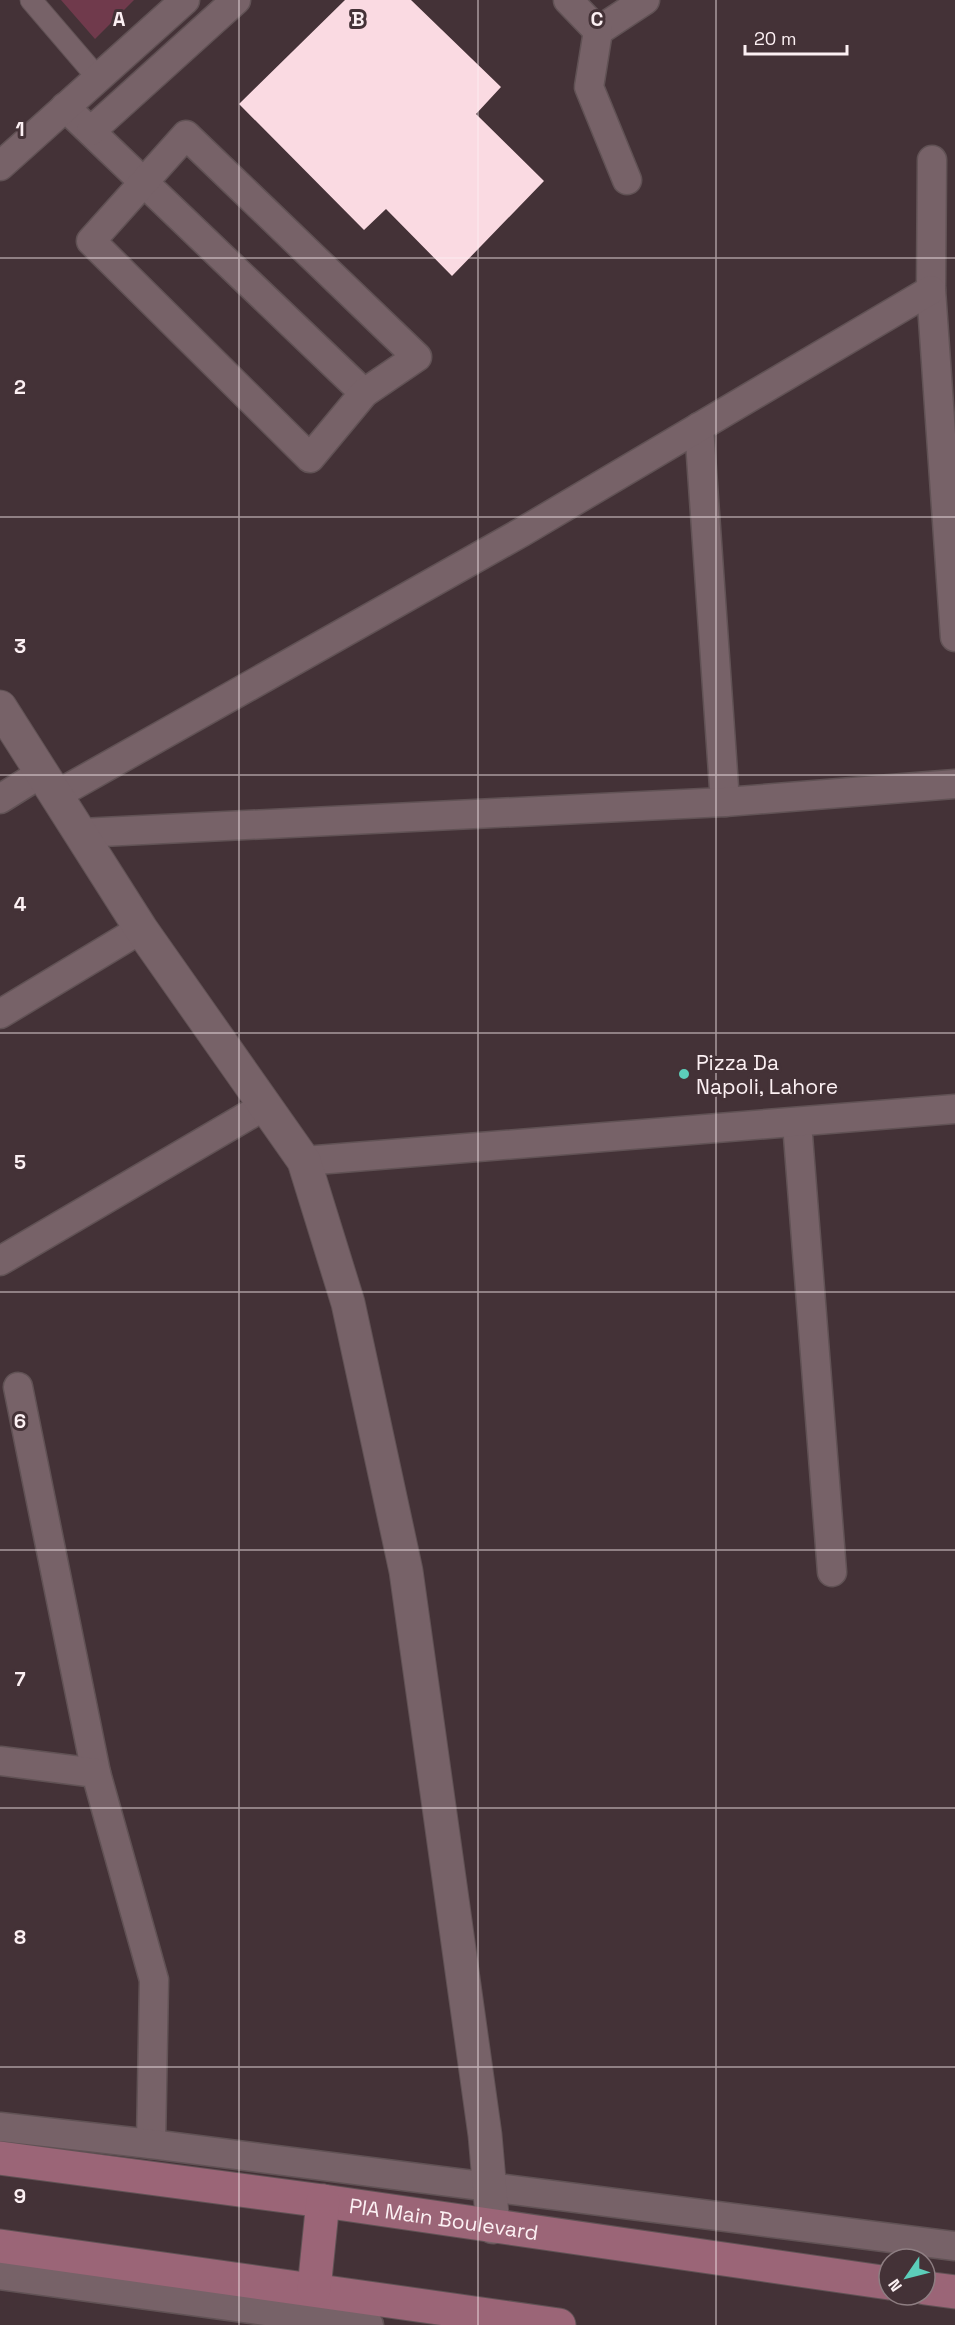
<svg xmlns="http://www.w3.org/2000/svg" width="955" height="2325" font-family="'Space Grotesk',sans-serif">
<rect width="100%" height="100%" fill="#443237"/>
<!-- green -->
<path fill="#703a4c" d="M61,0H134L95,39Z"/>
<!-- building -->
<path fill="#fadae2" d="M345,0H411L501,87L476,114L544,181L452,276L386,209L364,230L239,104Z"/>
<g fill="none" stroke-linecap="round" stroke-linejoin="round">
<defs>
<path id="pedestrian" d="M31,0L97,77"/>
<g id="minor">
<path d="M568,0L598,31L645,0"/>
<path d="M598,31L589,87L627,180"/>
<path d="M65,107L364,393"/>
<path d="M91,131L236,0"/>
<path d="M186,135L417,357L364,393L310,458L91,241Z"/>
<path d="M932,160L931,290L955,637"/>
<path d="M0,166L185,0"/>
<path d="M699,427L725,802"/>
<path d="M58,794L522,532L931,290"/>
<path d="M0,799L43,772"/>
<path d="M81,833L725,802L955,784"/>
<path d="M0,1014L141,929"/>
<path d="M797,1123L832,1572"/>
<path d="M304,1161L955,1109"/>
<path d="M0,1261L266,1105"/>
<path d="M18,1387L96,1773"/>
<path d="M0,1761L96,1773L154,1980L151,2144"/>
<path d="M0,2127L151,2144L955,2246"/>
<path d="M0,2275L369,2325"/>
</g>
<path id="tertiary" d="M0,707L141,929L304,1161L348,1303L406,1571L485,2135L493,2227"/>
<g id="secondary">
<path id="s1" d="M0,2158L323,2201L889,2283"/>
<path d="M0,2246L559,2325"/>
<path d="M925,2288L955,2292"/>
<path d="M314,2289L323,2201"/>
</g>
</defs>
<!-- pedestrian casing -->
<use href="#pedestrian" stroke="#615255" stroke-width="23"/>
<!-- minor casing -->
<use href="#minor" stroke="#615255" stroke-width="31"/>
<!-- tertiary casing -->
<use href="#tertiary" stroke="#615255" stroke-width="35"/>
<!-- secondary casing -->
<use href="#secondary" stroke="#615255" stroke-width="35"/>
<!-- pedestrian -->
<use href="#pedestrian" stroke="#776268" stroke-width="21"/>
<!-- minor -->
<use href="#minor" stroke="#776268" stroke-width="28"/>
<!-- tertiary -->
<use href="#tertiary" stroke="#776268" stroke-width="33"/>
<!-- secondary -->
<use href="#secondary" stroke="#9b6577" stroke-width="33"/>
</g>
<!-- grid -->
<path fill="none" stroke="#fcf0f3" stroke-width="1.5" stroke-opacity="0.55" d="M239,0V2325M478,0V2325M716,0V2325M0,258H955M0,517H955M0,775H955M0,1033H955M0,1292H955M0,1550H955M0,1808H955M0,2067H955"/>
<!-- markers -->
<circle fill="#5cceba" stroke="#443237" stroke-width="2" cx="684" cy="1074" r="6"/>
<g text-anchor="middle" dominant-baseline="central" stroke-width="6" stroke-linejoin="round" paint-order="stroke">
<!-- poi labels -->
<g font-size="21" fill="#fcf0f3" stroke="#443237" text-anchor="start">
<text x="696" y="1062">Pizza Da<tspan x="696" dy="24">Napoli, Lahore</tspan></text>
</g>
<!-- street labels -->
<g font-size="21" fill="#fcf0f3" stroke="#443237">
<text stroke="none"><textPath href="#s1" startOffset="448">PIA Main Boulevard</textPath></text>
</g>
</g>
<g font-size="20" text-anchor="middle" font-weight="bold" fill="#fcf0f3" stroke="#443237" stroke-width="6" stroke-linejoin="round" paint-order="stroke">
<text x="119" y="26">A</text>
<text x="358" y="26">B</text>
<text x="597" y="26">C</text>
<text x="20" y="136">1</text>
<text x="20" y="394">2</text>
<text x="20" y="653">3</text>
<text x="20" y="911">4</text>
<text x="20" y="1169">5</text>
<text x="20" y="1428">6</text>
<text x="20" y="1686">7</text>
<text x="20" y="1944">8</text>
<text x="20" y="2203">9</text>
</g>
<!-- north arrow -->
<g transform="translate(907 2277) rotate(235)"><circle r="28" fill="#443237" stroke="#8e7e82" stroke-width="1.5"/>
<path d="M0-4.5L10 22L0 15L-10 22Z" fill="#5cceba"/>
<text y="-9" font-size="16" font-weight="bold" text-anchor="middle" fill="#fcf0f3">N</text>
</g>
<!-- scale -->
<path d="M745 45v9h102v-9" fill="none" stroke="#fcf0f3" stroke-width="3"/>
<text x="754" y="45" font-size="18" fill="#fcf0f3" stroke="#443237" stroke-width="4.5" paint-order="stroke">20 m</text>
</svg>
